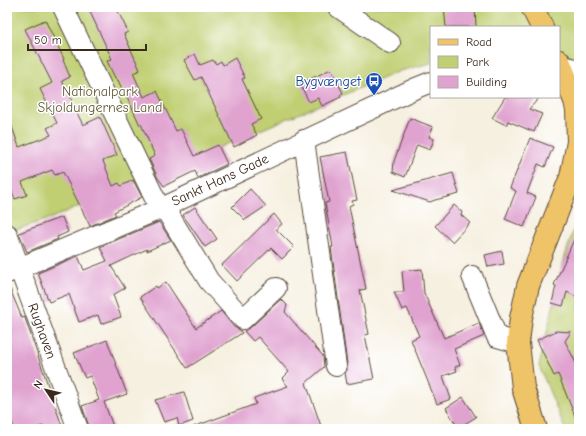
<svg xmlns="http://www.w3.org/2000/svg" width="586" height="436" font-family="'Comic Neue',sans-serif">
<rect width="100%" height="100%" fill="#fff"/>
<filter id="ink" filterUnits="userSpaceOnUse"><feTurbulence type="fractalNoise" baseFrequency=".025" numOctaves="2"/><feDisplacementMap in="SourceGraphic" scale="8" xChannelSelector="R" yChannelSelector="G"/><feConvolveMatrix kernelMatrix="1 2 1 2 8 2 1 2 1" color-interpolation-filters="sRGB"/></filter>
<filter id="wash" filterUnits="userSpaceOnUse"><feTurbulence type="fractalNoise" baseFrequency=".012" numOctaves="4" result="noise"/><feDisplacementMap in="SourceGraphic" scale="16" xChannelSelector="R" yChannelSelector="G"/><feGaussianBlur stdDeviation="0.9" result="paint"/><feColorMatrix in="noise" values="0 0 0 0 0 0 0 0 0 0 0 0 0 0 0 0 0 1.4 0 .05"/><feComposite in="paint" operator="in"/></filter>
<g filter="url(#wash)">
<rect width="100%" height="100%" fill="#f6f0e0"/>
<!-- green -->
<g fill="#bfcf71" stroke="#7d7c48">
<path d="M7,7H579V63L559,59V27H431V63L400,71L54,217L7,233Z"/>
<path d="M579,214V429H565L539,366L565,256Z"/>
</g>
<g id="blocks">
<!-- building -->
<g fill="#e0a3d0">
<path d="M102,7H116L128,32L124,34L140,70L133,73L144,97L157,91L176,131L181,129L194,156L218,145L227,164L198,178L195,171L164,186L158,178L149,159L155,156L141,124L140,125L123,88L122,89L118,80H117L116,78H115L107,61L112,59L90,12Z"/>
<path d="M444,7H475L476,27H446Z"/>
<path d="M45,20L64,59L63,60L70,77L62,81L72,100L71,101L83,125L100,117L117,155L103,161L113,186L119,183L121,186L133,180L142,197L114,212L116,215L90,226L63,172L55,175L52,170L22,182L27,195L15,199L7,179V119L9,118L19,147L51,135L47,128L57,123L40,89L52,83L25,29Z"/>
<path d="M195,54L200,65L213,60L216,64L221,61L223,65L235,58L245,78L242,79L261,119L251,124L257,135L234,147L201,77L195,80L184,60Z"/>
<path d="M331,69L343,93L340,95L341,97L322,106L318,98L309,102L300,84Z"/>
<path d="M505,97H540L529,109L542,114L534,132L508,121L506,125L492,118Z"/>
<path d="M410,118L433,127L429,137L434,139L430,150L417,145L405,177L393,172L394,161Z"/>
<path d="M530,138L553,147L545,167L538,164L527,193L536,197L524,227L505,219L516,191L510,188Z"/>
<path d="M347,152L357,200L352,201L353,204L349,206L366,289L360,290L369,334L365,335L374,379L347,384L345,373L347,370V364L331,247H333L325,203L329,202L320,157Z"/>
<path d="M453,173L459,194L435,200L430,202L393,190Z"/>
<path d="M250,189L266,206L245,220L232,207Z"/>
<path d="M454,205L462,212L461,215L470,223L452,242L435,226Z"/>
<path d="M195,207L217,239L205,247L183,215Z"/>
<path d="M274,214L282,224L276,229L294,247L282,259L271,248L237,281L222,265Z"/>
<path d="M62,217L68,232L57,237L58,239L27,252L19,233Z"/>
<path d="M159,222L171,240L147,251V249L111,266L125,288L113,295L121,317L101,324L98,315L79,322L69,294L49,302L38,273L78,256L84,270L107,261L100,247Z"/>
<path d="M579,228V298L567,292L563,306L552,303L556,286L554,285Z"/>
<path d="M502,251L504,264L488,267L485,255Z"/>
<path d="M422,269L424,293L444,338L479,323L484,336L454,349L460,365L455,367L457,371L443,376L451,399L437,404L411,340L419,336L407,308L402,310L394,292H404L402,271Z"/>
<path d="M166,282L196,328L221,311L234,327L240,330L242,333L187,368L140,297L156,286L157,288Z"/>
<path d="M7,284H8L22,318L25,317V318L63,429H44L43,426L33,429H14L7,401Z"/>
<path d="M281,299L287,305L285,312L323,356L324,367L306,383L321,426L312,429H193V427L256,404L254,398L288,386L282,379L289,372L258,337L253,341L244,331L251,327Z"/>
<path d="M556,331L571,332L565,341L574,359L579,371V426L558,374L554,376L537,340Z"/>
<path d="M107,340L127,394L104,402L114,429H90L82,406L99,400L90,376L85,378L74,353Z"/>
<path d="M184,392L193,421L179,426L177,418L164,422L155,400Z"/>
<path d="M463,397L476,417L458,428L446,408Z"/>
</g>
</g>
</g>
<g filter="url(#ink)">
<use href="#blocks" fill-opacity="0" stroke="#57483b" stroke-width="1"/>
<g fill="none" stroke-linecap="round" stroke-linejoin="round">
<defs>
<g id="minor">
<path d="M63,7L160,209"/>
<path d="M338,7L390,43"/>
<path d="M559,65L579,70"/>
<path d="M304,140L336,366"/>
<path d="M164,207L209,281L243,319L276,288"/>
<path d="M7,234L78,429"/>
<path d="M7,273L160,209L416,88L431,82"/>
<path d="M472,276L497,337L518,343"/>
</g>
<g id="major">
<path d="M532,7L542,27"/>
<path d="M536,429L523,388L518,343L521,318L528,286L571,177L578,142L577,110L575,101L559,61"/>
</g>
</defs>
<!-- minor casing -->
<use href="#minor" stroke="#57483b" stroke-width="22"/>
<!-- major casing -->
<use href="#major" stroke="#57483b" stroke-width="24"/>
<!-- minor -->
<use href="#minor" stroke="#fff" stroke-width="20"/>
<!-- major -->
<use href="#major" stroke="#efc469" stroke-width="22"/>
</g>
</g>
<!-- icons -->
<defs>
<symbol id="bus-pin" viewBox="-11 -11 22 30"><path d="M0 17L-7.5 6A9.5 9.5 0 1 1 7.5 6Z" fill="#1a4fb4" stroke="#fff"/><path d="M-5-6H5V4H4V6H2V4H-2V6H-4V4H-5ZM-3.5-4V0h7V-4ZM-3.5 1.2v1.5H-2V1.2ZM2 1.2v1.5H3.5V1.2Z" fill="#fff"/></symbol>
</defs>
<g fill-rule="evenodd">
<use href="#bus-pin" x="364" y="71" width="20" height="27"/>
</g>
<g text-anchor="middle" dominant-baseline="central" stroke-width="3" stroke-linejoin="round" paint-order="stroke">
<!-- transit labels -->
<g font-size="14" fill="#164399" stroke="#fff" text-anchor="end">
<text x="361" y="81">Bygvænget</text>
</g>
<!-- park labels -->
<g font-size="14" fill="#635c37" stroke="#fff">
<text x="100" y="91">Nationalpark<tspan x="100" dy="16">Skjoldungernes Land</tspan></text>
</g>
<!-- street labels -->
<g font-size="14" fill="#3b2a1e" stroke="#fff">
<text transform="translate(220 180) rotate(-25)">Sankt Hans Gade</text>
<text transform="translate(42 331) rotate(70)">Rughaven</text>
</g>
</g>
<!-- margin -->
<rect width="586" height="436" fill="none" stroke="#fff" stroke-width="24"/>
<!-- legend -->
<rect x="430" y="26" width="130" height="72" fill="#ffffff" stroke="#b1aaa5"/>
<rect x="438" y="39" width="20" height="6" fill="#efc469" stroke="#b1aaa5"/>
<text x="466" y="46" font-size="12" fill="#3b2a1e">Road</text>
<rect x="438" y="56" width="20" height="12" fill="#bfcf71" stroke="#b1aaa5"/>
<text x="466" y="66" font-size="12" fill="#3b2a1e">Park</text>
<rect x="438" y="76" width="20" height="12" fill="#e0a3d0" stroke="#b1aaa5"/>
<text x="466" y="86" font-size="12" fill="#3b2a1e">Building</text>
<!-- north arrow -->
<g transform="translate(46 390) rotate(305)" stroke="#ffffff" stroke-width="3" paint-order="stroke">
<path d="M0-3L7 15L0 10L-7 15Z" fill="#3b2a1e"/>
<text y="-6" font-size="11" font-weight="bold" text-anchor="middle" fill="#3b2a1e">N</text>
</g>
<!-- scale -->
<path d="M28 44v6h118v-6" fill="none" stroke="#3b2a1e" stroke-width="2"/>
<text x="34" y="44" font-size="12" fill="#3b2a1e" stroke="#ffffff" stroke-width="3" paint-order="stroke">50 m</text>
</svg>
